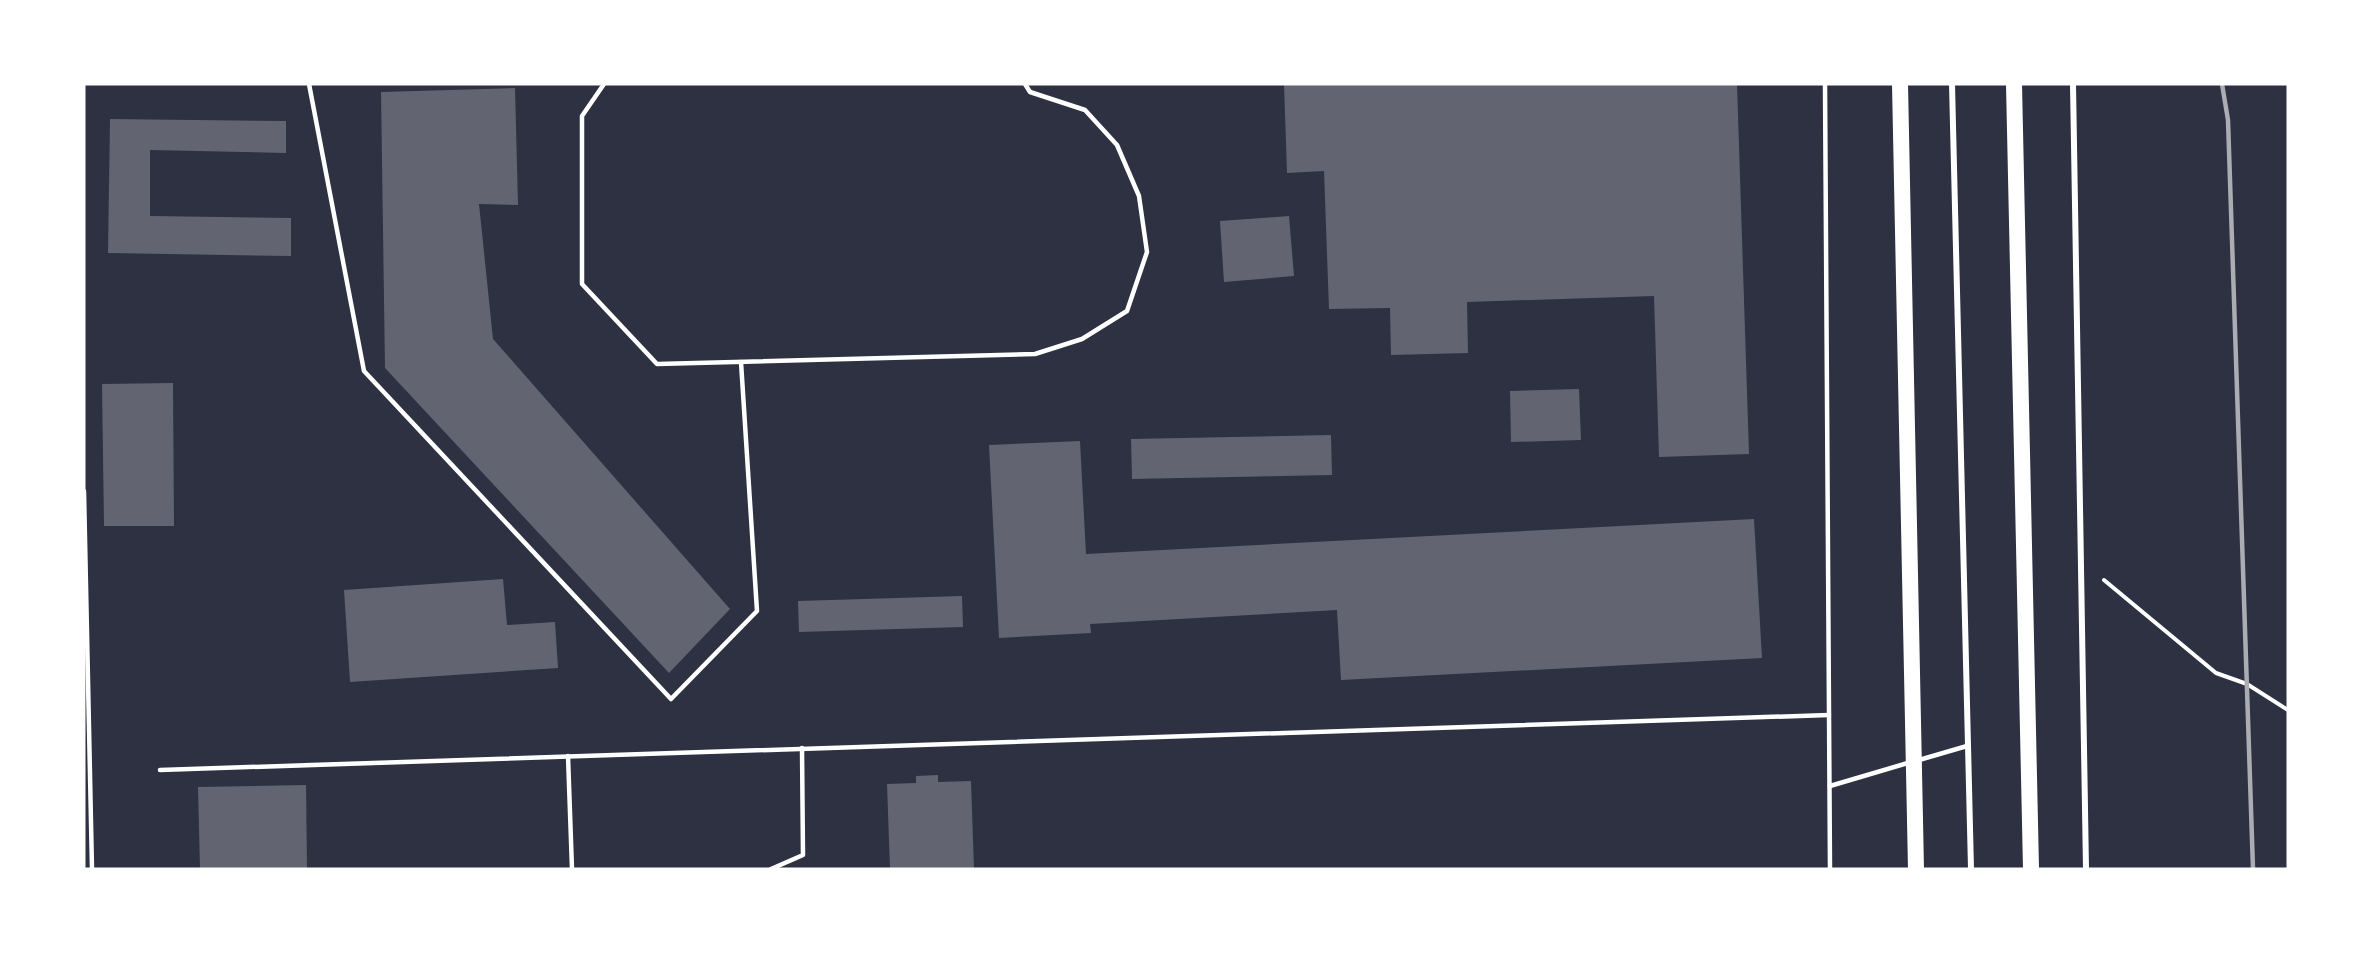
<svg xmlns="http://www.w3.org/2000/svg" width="2372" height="953" font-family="Spectral,serif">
<rect width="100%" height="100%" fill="#2d3142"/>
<!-- building -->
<g fill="#626471">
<path d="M1284,84H1737L1749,454L1659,457L1654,296L1467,302L1468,353L1391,355L1390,308L1329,309L1324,171L1287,173Z"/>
<path d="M515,88L518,205L479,204L493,339L730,609L669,673L385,368L381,92Z"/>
<path d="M110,119L286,121V153L150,150V216L291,218V256L108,253Z"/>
<path d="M1289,216L1294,276L1224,282L1220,221Z"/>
<path d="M173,383L174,526H104L102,384Z"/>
<path d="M1579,389L1581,440L1511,442L1510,391Z"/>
<path d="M1331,435L1332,475L1132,479L1131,439Z"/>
<path d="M1080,441L1086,554L1754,519L1762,658L1341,680L1337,610L1090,624L1091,633L999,638L989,445Z"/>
<path d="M503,579L507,625L555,622L558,668L350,682L344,590Z"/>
<path d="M962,596L963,627L799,632L798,601Z"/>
<path d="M938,775V782L971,781L974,869H890L887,784L916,783V776Z"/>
<path d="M306,785L307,869H200L198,787Z"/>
</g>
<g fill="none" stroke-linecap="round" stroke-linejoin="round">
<!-- path -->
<path stroke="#fff" stroke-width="4" d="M2104,580L2216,673L2247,684L2288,710"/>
<!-- service -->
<g stroke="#fff" stroke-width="4.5">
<path d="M309,84L364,371L671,699L757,611L741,362"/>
<path d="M604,84L582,116V284L657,364L1035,354L1082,339L1127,311L1147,252L1139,196L1117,145L1085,110L1030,92L1025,84"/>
<path d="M1825,84L1830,869"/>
<path d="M84,491L92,869"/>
<path d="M568,756L572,869"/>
<path d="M1919,760L1967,746"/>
<path d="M160,770L1829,715"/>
<path d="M1830,786L1911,762"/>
<path d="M771,869L803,855L802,748"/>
</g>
<!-- minor -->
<g stroke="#fff" stroke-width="6">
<path d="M1952,84L1971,869"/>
<path d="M2073,84L2086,869"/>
</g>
<!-- trunk -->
<g stroke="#fff" stroke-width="16">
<path d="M1900,84L1916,869"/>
<path d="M2014,84L2031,869"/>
</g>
<!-- rail -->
<path stroke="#abadb3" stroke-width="4.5" d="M2222,84L2228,120L2253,869"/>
</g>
<!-- border -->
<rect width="2372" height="953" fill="none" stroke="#ffffff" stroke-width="171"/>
</svg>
